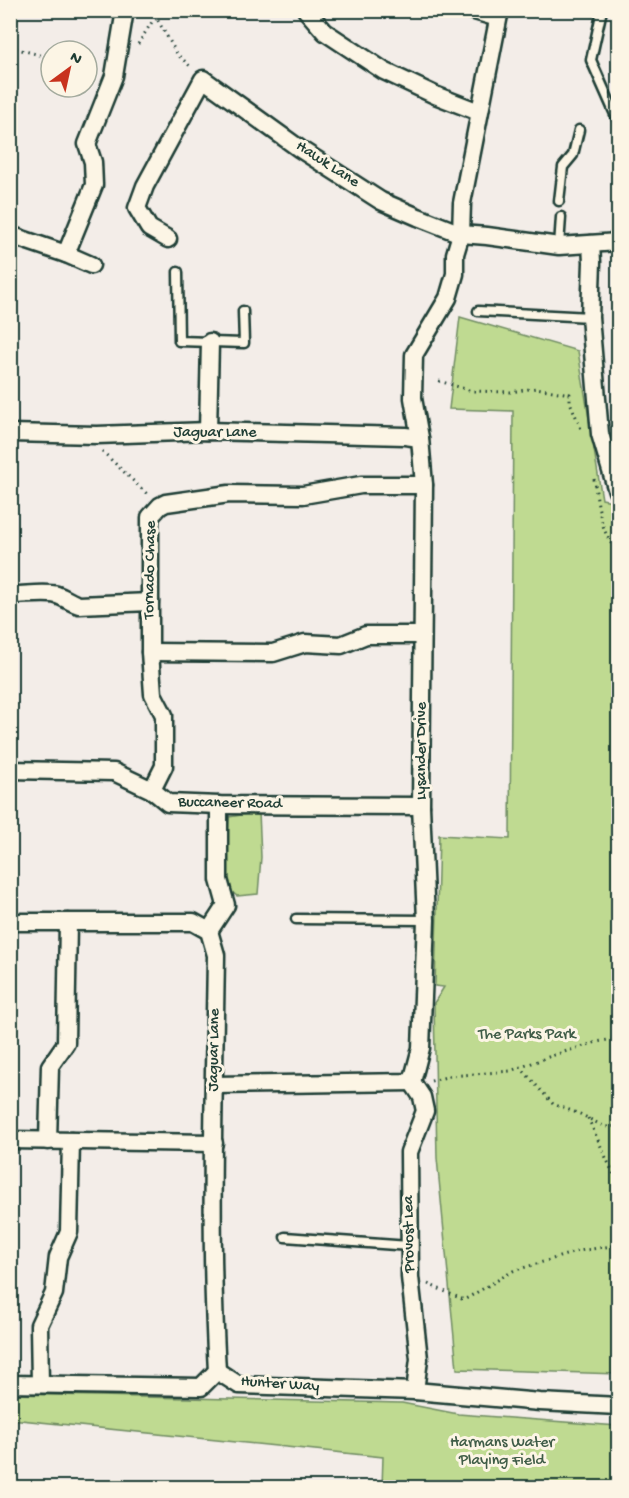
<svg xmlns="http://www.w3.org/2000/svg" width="629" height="1498" font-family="'Gochi Hand',sans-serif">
<rect width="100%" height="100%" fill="#f3ede8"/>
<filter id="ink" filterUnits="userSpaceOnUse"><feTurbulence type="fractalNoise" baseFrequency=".0167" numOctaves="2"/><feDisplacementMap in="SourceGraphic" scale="12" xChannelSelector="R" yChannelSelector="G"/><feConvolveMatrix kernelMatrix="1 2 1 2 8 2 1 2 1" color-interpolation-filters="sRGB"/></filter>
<g filter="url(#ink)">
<!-- green -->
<g fill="#bfda91" stroke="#6f8c62" stroke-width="1.5">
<path d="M460,317L578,351L602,499L618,502V1374L457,1369L437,1158L434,1003L444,987L435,986L439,835L510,839L513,411L449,409Z"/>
<path d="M259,812L261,857L258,894L237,896L232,892L227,869V845L229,817Z"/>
<path d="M11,1394L402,1403L458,1414L618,1426V1487H382L383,1457L11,1419Z"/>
</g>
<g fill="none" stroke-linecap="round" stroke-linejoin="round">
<defs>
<g id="lane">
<path d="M602,10L591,60L618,121"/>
<path d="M559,201L563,167L573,155L579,130"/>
<path d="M559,246L561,217"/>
<path d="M178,272L179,341L244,343L243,311"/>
<path d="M478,311L590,317"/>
<path d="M296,919L426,920"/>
<path d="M285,1237L409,1246"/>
</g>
<g id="street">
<path d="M306,10L325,32L384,71L435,95L479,112"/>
<path d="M471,10L498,18"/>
<path d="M10,235L66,254L94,185L93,162L87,144L114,76L125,10"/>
<path d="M168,239L149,228L137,208L145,186L203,79L300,149L381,201L418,217L461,234L487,236L559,246L618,242"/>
<path d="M591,244L592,262L590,317L600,434L617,491H618"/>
<path d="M66,254L91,265"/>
<path d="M208,431L210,342"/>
<path d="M10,433L97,435L208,431L405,436L420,438"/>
<path d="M14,595C26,595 46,592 57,595C66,598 71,603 79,605L150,602"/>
<path d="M150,652L273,653L305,643L341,645L366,635H422"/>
<path d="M10,770L114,772L152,790L168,803L219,805L421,806"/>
<path d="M152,790L164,766V715L153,694L150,652V517L160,506L166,503L229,494L303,495L361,485H424"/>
<path d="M10,922H193L209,931L216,955C214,1094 209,1233 217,1371"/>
<path d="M209,931L226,905L219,880V805"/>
<path d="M412,1082L422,1097L425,1111L409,1152L410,1277L419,1359L415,1391"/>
<path d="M215,1085L412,1082L421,1048L426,920L421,806L424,485L420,438L413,398L414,355L448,298L455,274V254L461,234L462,203L500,10"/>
<path d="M10,1140L214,1143"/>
<path d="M48,1141L50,1066L66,1043L68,922"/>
<path d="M217,1371L239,1385L415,1391L540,1402L618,1406"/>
<path d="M10,1384L201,1387L217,1371"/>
<path d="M40,1384L39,1325L54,1293L58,1257L69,1232L71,1141"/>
</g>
</defs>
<!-- lane casing -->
<use href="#lane" stroke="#1f3d34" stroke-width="13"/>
<!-- street casing -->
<use href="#street" stroke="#1f3d34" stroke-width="21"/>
<!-- path -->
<g stroke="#1f3d34" stroke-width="3" stroke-dasharray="1.5 4.5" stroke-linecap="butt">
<path d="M152,10L177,54L191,67"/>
<path d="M138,44L152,22L157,18"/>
<path d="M10,47L51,58"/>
<path d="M87,69L97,71"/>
<path d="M439,381L472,391L510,392L536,388L570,394V402L581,429"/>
<path d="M102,451L147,494"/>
<path d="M594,479C598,504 600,533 618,552"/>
<path d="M612,543L618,523"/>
<path d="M520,1067L553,1104L580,1114L605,1127L618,1126"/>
<path d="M431,1081L450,1076L510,1071L554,1055L597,1042L618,1038"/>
<path d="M588,1118L618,1184"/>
<path d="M428,1284L464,1300L513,1271L579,1251L618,1245"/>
</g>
<!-- lane -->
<use href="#lane" stroke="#fcf5e5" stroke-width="8"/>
<!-- street -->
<use href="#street" stroke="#fcf5e5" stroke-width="16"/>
</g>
</g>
<g text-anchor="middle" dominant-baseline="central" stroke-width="6" stroke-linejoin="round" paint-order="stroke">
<!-- street labels -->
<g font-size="16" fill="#1f3d34" stroke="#fcf5e5">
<text transform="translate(327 165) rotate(33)">Hawk Lane</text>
<text x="215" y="433">Jaguar Lane</text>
<text transform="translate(151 570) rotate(-89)">Tornado Chase</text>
<text transform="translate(422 751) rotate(-90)">Lysander Drive</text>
<text transform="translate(230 804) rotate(1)">Buccaneer Road</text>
<text transform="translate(215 1050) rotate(-89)">Jaguar Lane</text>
<text transform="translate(410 1234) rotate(-91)">Provost Lea</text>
<text transform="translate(280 1385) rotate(4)">Hunter Way</text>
</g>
<!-- park labels -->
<g font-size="16" fill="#3f5c47" stroke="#fcf5e5">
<text x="527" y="1035">The Parks Park</text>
<text x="502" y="1443">Harmans Water<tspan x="502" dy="18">Playing Field</tspan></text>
</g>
</g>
<!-- margin -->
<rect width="629" height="1498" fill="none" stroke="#fcf5e5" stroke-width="36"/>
<rect x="18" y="18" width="593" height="1462" fill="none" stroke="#1f3d34" stroke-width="2" filter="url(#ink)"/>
<!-- north arrow -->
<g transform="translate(69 69) rotate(33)"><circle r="28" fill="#fcf5e5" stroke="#a4ab9e" stroke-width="1.5"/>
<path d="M0-4.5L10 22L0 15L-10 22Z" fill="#c8321e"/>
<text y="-9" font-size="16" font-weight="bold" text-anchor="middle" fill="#1f3d34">N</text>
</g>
</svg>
